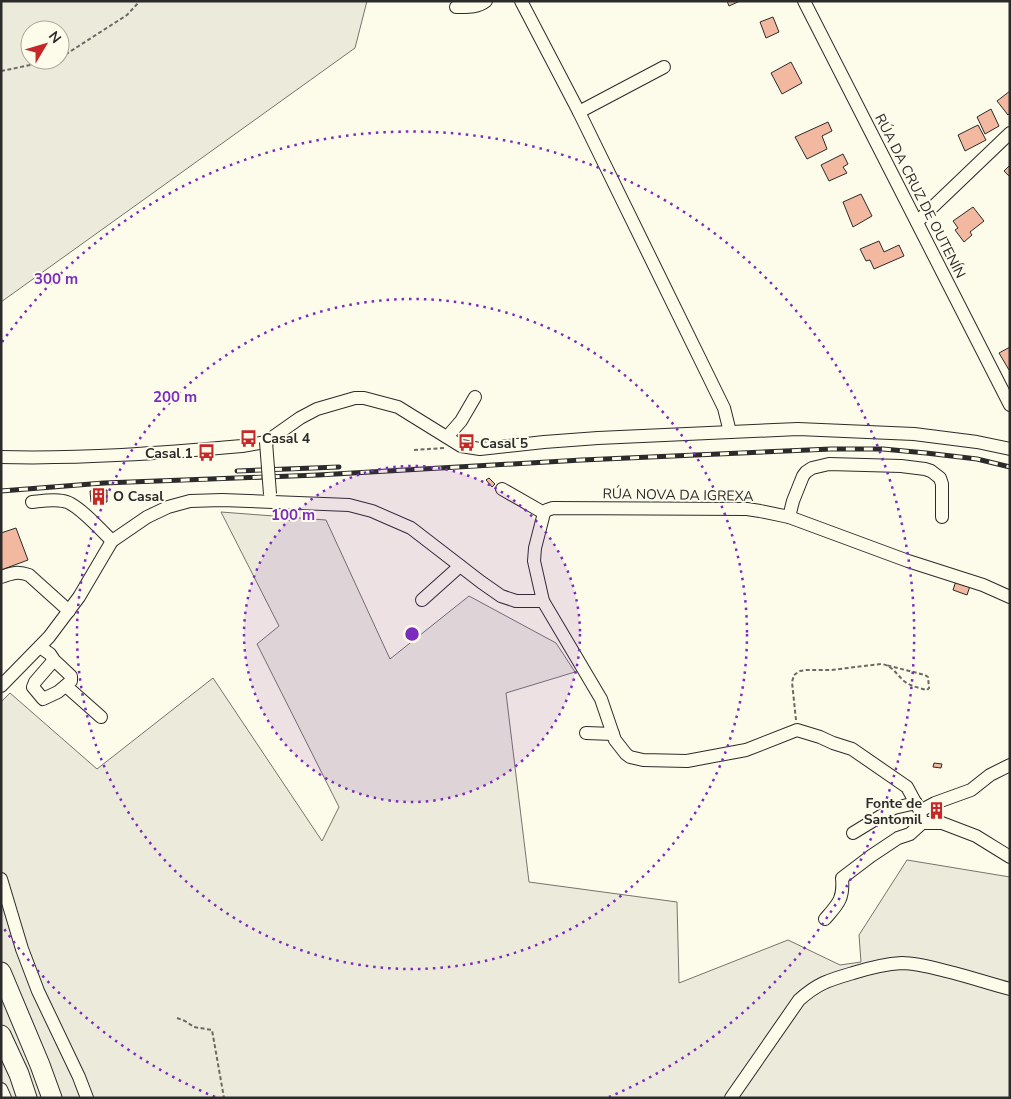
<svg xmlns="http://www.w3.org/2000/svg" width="1011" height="1099" font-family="'Nunito Sans',sans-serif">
<rect width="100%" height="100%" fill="#fdfbea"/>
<!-- green -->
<g fill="#ecebdb" stroke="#74746e" fill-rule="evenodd">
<path d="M1,1H367L355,48L1,302ZM30,30H60V60H30Z"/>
<path d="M221,512L326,520L390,659L469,596L556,643L575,672L506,693L529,882L677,902L679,983L788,940L840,965L861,962L859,935L907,860L1010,877V1098H1V702L10,693L97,769L213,678L322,841L339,807L257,644L279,626Z"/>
</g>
<!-- building -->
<g fill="#f2b8a0" stroke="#2b2b2b">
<path d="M727,1H740L729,6Z"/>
<path d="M773,17L779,32L766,38L760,22Z"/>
<path d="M791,62L802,83L782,94L771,73Z"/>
<path d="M1010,91V113L1008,115L997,101Z"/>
<path d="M991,109L999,126L985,134L977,117Z"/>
<path d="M828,122L832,131L822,136L827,149L807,159L795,137Z"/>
<path d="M978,125L986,140L965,151L958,135Z"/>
<path d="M843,154L848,164L843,167L847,173L829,181L821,165Z"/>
<path d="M1010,165V177L1004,171Z"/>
<path d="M861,194L872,216L853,227L843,202Z"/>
<path d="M973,207L984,221L970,232L972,235L964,242L955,230L958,228L953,221Z"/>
<path d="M879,241L884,252L899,245L904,256L874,269L870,260L866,261L860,249Z"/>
<path d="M1010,347V370H1009L999,353Z"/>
<path d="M489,478L495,484L492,487L486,480Z"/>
<path d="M107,490V502H91L90,491Z"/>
<path d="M16,528L28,560L1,570V533Z"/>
<path d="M956,581L970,586L967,595L953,590Z"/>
<path d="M934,763L942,764L941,768L933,767Z"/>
<path d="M938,806L941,813L933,816L930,809Z"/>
</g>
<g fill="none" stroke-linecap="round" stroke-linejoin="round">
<defs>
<g id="minor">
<path d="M521,1L579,112L724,408L730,432"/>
<path d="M804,1L1010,405"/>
<path d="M456,7C467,7 477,8 486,1"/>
<path d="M579,112L664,67"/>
<path d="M917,222L1010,133"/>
<path d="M447,437L461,421L475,397"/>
<path d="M1,457C82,459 162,453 242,446L266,442L300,418L317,409L355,398H364L398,407L461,446L480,449L544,442L598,438L798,429L914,434L977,442L1010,449"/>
<path d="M502,489L544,513"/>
<path d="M32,502C42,501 53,499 63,501C76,502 102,531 112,541"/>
<path d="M789,517L793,501L803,476L806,472L812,468L829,464L901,466L925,469L931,471L940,478L942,484V517"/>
<path d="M1,577C12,573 18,571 29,575L69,611"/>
<path d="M422,600L460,566"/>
<path d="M40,647L50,654L54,660L35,682L33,687L43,699L58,692L71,681V676L54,660"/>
<path d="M1,686L49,637L79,597L112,541L147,517L168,507L190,501L222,500L349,505L372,511L411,528L481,582L501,596L516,601H543"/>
<path d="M66,686L101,717"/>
<path d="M586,733L613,734"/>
<path d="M920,811L907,787L852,749L833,743L820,737L797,730L746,750L687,761L643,760L630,757L626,754L615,740L601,699L543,601L534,561L535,548L544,513L547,510L553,508L747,509L760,511L789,517L908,561L983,585L1010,597"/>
<path d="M921,818L920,811L935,803L971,790L990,775L1010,765"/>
<path d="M853,833L894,808L916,803"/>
<path d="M1,879L22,949L38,991L79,1077L87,1098"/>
<path d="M825,919C838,904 844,899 842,878L871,856L898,838L910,834L922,823H942L976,836L1010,857"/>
<path d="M1,1089L5,1098"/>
<path d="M731,1098L799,1000C818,983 829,980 853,973C869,968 885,964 902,963C919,963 937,969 954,973C973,978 991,984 1010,989"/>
</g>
<g id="highway">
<path d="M1,972L40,1065L52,1098"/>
<path d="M1,1035L19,1074L27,1098"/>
</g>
</defs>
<!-- minor casing -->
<use href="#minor" stroke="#2b2b2b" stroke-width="14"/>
<!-- highway casing -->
<use href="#highway" stroke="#2b2b2b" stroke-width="21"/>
<!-- path -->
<g stroke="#6a6964" stroke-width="2" stroke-dasharray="4 2.5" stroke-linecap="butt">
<path d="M60,58L127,15L140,1"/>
<path d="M1,71L55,60"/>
<path d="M414,450L444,448"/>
<path d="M796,720L792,682L794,675L800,671L806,670H831L881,664C892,665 896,674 904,681C910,686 919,688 927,690L929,688L928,677L925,675L886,665"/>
<path d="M177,1018L185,1021L194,1027L212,1030L224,1098"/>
</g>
<!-- minor -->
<use href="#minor" stroke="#fdfbea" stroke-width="12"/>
<!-- highway -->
<use href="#highway" stroke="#fdfbea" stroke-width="19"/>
<defs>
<g id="rail">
<path d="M237,471L339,467"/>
<path d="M1,491L104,483L318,475L582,460L831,449H883L926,453L977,459L1010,467"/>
</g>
</defs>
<!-- rail casing -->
<use href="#rail" stroke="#2b2b2b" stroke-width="5"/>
<!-- rail -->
<use href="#rail" stroke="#fdfbea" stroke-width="3" stroke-dasharray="9" stroke-linecap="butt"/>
<defs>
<path id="minor-bridge" d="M266,442L270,494"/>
</defs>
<!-- minor-bridge casing -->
<use href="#minor-bridge" stroke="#2b2b2b" stroke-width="14" stroke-linecap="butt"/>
<!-- minor-bridge -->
<use href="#minor-bridge" stroke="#fdfbea" stroke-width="12"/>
</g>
<!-- distance rings -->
<circle cx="412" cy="634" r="168" fill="#7b2cbf" fill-opacity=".12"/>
<g fill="none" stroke="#7b2cbf" stroke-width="2.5" stroke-dasharray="2.5 5">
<circle cx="412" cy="634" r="168"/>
<circle cx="412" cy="634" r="335"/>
<path d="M215 1097A503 503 0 0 1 2 926M2 342A503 503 0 1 1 609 1097"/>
</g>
<!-- icons -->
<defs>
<symbol id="bus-bare" viewBox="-9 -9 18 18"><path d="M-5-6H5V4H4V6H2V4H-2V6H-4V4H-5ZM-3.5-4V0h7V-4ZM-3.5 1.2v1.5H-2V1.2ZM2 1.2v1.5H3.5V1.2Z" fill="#c62828" stroke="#fdfbea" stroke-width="2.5" paint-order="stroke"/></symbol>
<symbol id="building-bare" viewBox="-9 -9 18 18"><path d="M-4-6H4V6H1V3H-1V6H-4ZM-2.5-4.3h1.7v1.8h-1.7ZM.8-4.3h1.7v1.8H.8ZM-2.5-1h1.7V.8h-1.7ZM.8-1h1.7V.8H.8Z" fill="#c62828" stroke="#fdfbea" stroke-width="2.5" paint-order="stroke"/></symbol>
</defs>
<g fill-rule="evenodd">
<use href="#bus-bare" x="236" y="426" width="25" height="25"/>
<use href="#bus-bare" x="454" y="430" width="25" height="25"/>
<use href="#bus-bare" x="194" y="440" width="25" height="25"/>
<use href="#building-bare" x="86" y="484" width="25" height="25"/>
<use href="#building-bare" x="924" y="798" width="25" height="25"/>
</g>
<g text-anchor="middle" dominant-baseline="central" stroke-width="4" stroke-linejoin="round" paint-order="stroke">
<!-- street labels -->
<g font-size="14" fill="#2b2b2b" stroke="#fdfbea">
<text transform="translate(920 196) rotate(63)">RÚA DA CRUZ DE OUTENÍN</text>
<text transform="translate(678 495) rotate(1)">RÚA NOVA DA IGREXA</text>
</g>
<!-- poi labels -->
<g font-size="14" font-weight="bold" fill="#2b2b2b" stroke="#fdfbea" text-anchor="start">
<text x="262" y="438">Casal 4</text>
<text x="480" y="443">Casal 5</text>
<text x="193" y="453" text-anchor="end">Casal 1</text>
<text x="113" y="496">O Casal</text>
<text x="922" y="803" text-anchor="end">Fonte de<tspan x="922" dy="16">Santomil</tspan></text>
</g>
</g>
<circle cx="412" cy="634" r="8" fill="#7b2cbf" stroke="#fdfbea" stroke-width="2.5"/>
<g font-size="15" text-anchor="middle" font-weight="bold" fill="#7b2cbf" stroke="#fdfbea" stroke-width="4" stroke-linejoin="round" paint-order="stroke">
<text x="56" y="284">300 m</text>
<text x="175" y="402">200 m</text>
<text x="293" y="520">100 m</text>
</g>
<!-- border -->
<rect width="1011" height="1099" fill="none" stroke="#2b2b2b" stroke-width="5"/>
<!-- north arrow -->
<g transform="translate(45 45) rotate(52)"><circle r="24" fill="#fdfbea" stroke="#a9a89e"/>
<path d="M0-4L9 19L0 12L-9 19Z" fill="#c62828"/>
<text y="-8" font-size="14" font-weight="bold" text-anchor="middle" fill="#2b2b2b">N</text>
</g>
</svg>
